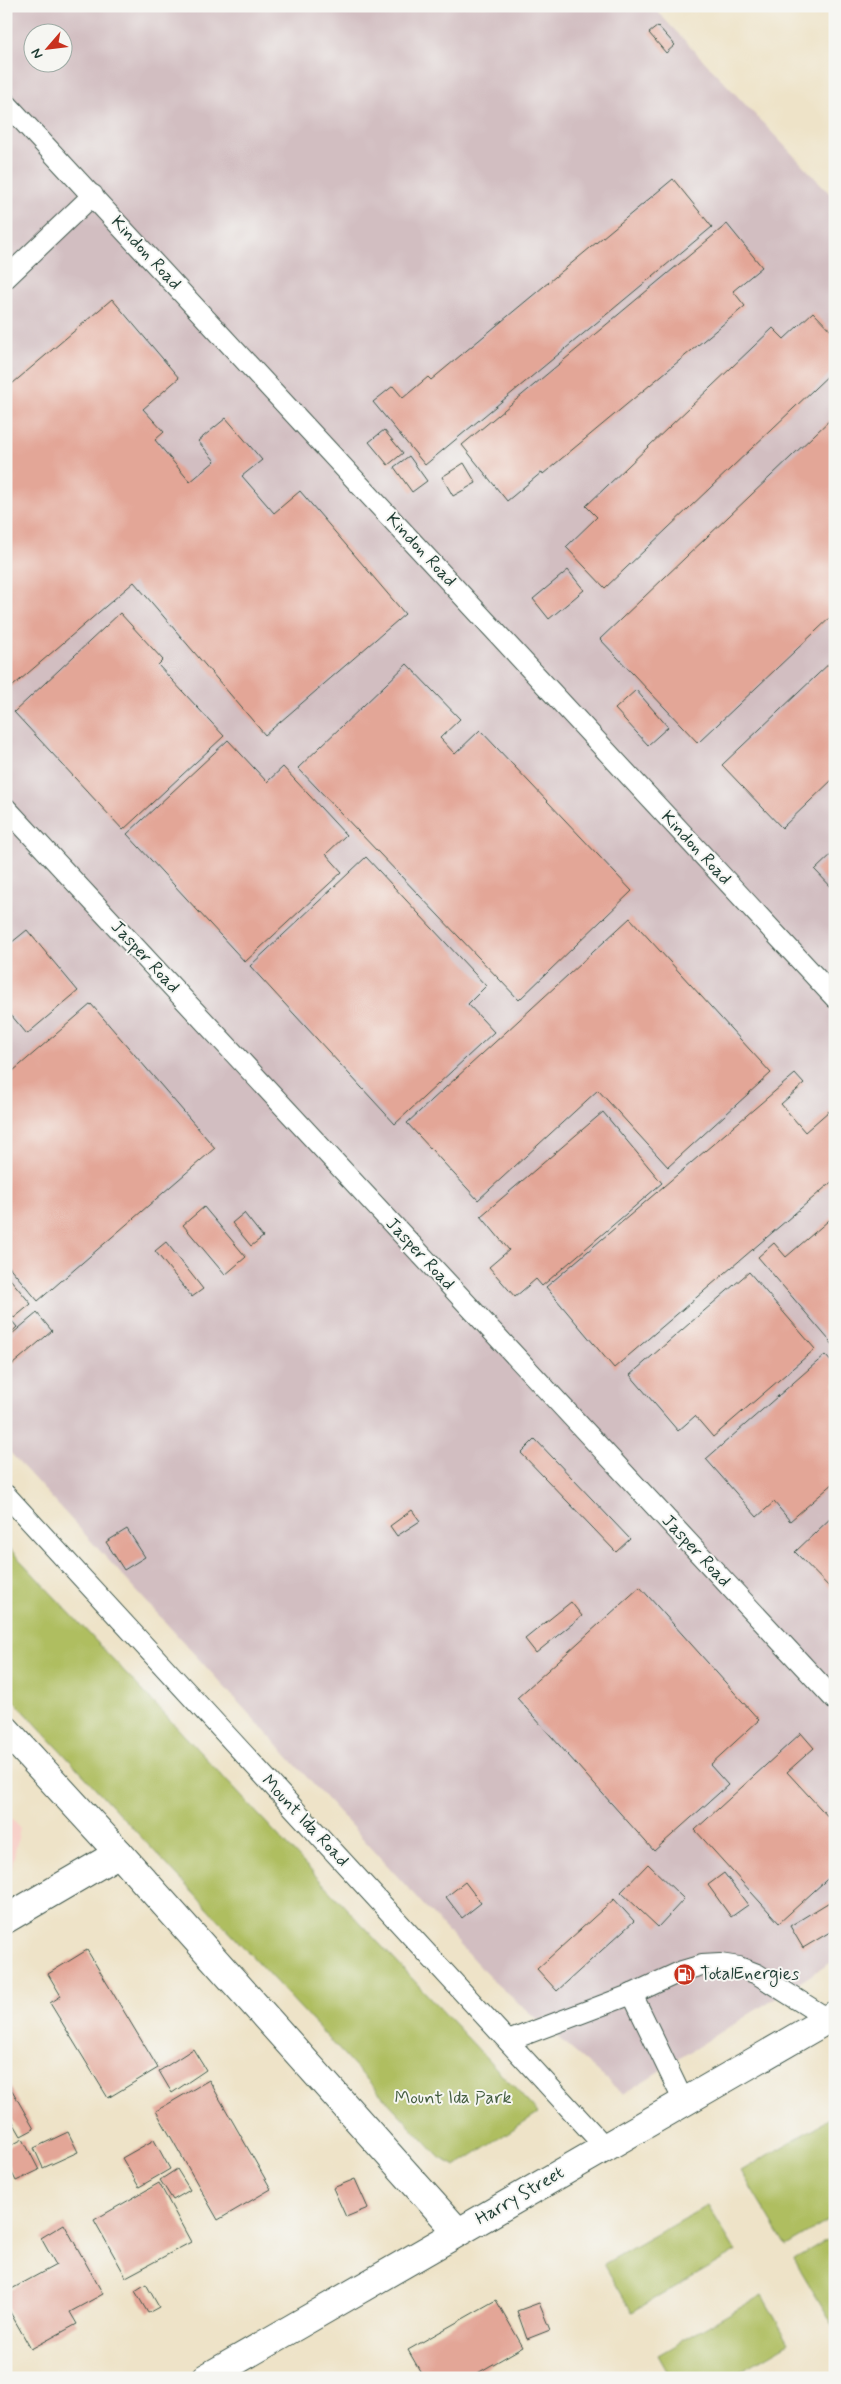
<svg xmlns="http://www.w3.org/2000/svg" width="841" height="2384" font-family="Mynerve,sans-serif">
<rect width="100%" height="100%" fill="#f6f6f2"/>
<filter id="ink" filterUnits="userSpaceOnUse"><feTurbulence type="fractalNoise" baseFrequency=".02" numOctaves="2"/><feDisplacementMap in="SourceGraphic" scale="10" xChannelSelector="R" yChannelSelector="G"/><feConvolveMatrix kernelMatrix="1 2 1 2 8 2 1 2 1" color-interpolation-filters="sRGB"/></filter>
<filter id="wash" filterUnits="userSpaceOnUse"><feTurbulence type="fractalNoise" baseFrequency=".0096" numOctaves="4" result="noise"/><feDisplacementMap in="SourceGraphic" scale="20" xChannelSelector="R" yChannelSelector="G"/><feGaussianBlur stdDeviation="1.12" result="paint"/><feColorMatrix in="noise" values="0 0 0 0 0 0 0 0 0 0 0 0 0 0 0 0 0 1.4 0 .05"/><feComposite in="paint" operator="in"/></filter>
<g filter="url(#wash)">
<rect width="100%" height="100%" fill="#eee3c8"/>
<!-- built -->
<path fill="#f7d0c9" d="M6,1812L20,1828L12,1867L6,1870Z"/>
<!-- industrial -->
<path fill="#d2bec1" fill-rule="evenodd" d="M6,6H652L835,199V1960L623,2094L493,1981L6,1448ZM32,32H62V62H32Z"/>
<!-- green -->
<g fill="#afbe61" stroke="#677e4a">
<path d="M6,1545L538,2113L456,2166L440,2158L6,1692Z"/>
<path d="M835,2116V2217L786,2246L741,2171Z"/>
<path d="M708,2205L736,2252L632,2312L604,2264Z"/>
<path d="M835,2235V2328L794,2259Z"/>
<path d="M762,2295L789,2343L729,2378H671L658,2355Z"/>
</g>
<g id="blocks">
<!-- building -->
<g fill="#e3a697">
<path d="M658,26L675,45L666,53L649,33Z"/>
<path d="M673,179L712,227L425,465L373,402L393,386L403,398L428,377L431,380Z"/>
<path d="M727,224L762,267L733,291L745,306L543,474L542,472L507,501L462,445Z"/>
<path d="M112,299L179,378L143,409L164,432L155,440L190,482L215,461L198,441L226,418L262,460L242,476L274,513L300,491L405,614L265,735L134,582L6,692V389Z"/>
<path d="M813,312L835,335V369L605,588L566,547L597,517L586,506L773,328L784,339Z"/>
<path d="M835,415V613L698,743L600,639Z"/>
<path d="M384,430L403,453L388,465L369,442Z"/>
<path d="M409,456L427,481L412,492L394,467Z"/>
<path d="M464,463L476,483L453,496L442,477Z"/>
<path d="M568,570L584,590L549,619L533,599Z"/>
<path d="M120,613L163,660L158,665L224,736L123,830L14,712Z"/>
<path d="M835,658V777L782,828L722,765Z"/>
<path d="M407,664L460,719L440,738L455,754L480,730L632,891L519,1000L298,768Z"/>
<path d="M636,690L668,727L648,745L615,709Z"/>
<path d="M228,740L267,782L283,767L346,835L326,854L342,872L245,962L127,834Z"/>
<path d="M835,851V891L815,870Z"/>
<path d="M366,857L486,986L468,1004L494,1032L395,1124L250,966Z"/>
<path d="M630,918L771,1073L668,1167L598,1090L478,1200L407,1123Z"/>
<path d="M27,930L78,991L27,1034L11,1015L6,1020V947Z"/>
<path d="M91,1004L215,1148L38,1301L6,1263V1077Z"/>
<path d="M795,1074L804,1084L781,1104L805,1132L829,1111L835,1117V1179L614,1368L546,1287Z"/>
<path d="M603,1112L662,1183L542,1286L536,1279L515,1297L489,1267L509,1250L481,1216Z"/>
<path d="M204,1207L246,1257L225,1275L183,1225Z"/>
<path d="M244,1213L263,1237L251,1246L232,1223Z"/>
<path d="M835,1215V1347L758,1257L774,1243L786,1257Z"/>
<path d="M166,1242L203,1289L192,1297L155,1251Z"/>
<path d="M749,1272L815,1349L713,1437L695,1416L678,1431L630,1375Z"/>
<path d="M6,1274L31,1304L14,1318L6,1309Z"/>
<path d="M37,1313L52,1331L6,1370V1339Z"/>
<path d="M6,1314L17,1327L6,1337Z"/>
<path d="M825,1355L835,1366V1482L790,1521L774,1502L757,1517L706,1459Z"/>
<path d="M535,1439L630,1539L616,1552L521,1453Z"/>
<path d="M412,1510L420,1521L397,1536L390,1526Z"/>
<path d="M835,1514V1593L795,1552Z"/>
<path d="M127,1529L145,1557L124,1570L106,1542Z"/>
<path d="M640,1587L759,1720L710,1765L728,1785L654,1851L517,1698Z"/>
<path d="M571,1602L582,1616L536,1653L525,1639Z"/>
<path d="M801,1733L814,1748L787,1772L832,1821L835,1818V1872L779,1923L695,1830Z"/>
<path d="M648,1864L684,1899L658,1927L621,1892Z"/>
<path d="M724,1873L748,1905L731,1917L708,1885Z"/>
<path d="M465,1882L481,1903L462,1918L446,1897Z"/>
<path d="M614,1899L634,1921L557,1991L537,1969Z"/>
<path d="M831,1901L835,1908V1929L803,1948L790,1926Z"/>
<path d="M87,1950L158,2068L108,2098L50,2003L61,1996L48,1974Z"/>
<path d="M193,2049L206,2070L172,2093L159,2071Z"/>
<path d="M209,2080L271,2189L218,2220L156,2111Z"/>
<path d="M8,2083L34,2129L21,2136L6,2110V2085Z"/>
<path d="M68,2132L78,2152L43,2168L34,2148Z"/>
<path d="M23,2139L39,2170L16,2181L6,2161V2148Z"/>
<path d="M154,2140L170,2169L139,2187L122,2158Z"/>
<path d="M177,2169L190,2190L173,2200L160,2180Z"/>
<path d="M355,2179L368,2208L346,2217L333,2188Z"/>
<path d="M159,2183L191,2242L126,2277L94,2220Z"/>
<path d="M64,2224L103,2294L70,2312L77,2324L31,2349L6,2305V2292L56,2265L41,2238Z"/>
<path d="M146,2284L159,2307L148,2313L135,2291Z"/>
<path d="M496,2300L523,2347L469,2378H424L408,2350Z"/>
<path d="M539,2303L550,2330L527,2339L517,2311Z"/>
</g>
</g>
</g>
<g filter="url(#ink)">
<use href="#blocks" fill-opacity="0" stroke="#3e564a" stroke-width="1"/>
<g fill="none" stroke-linecap="round" stroke-linejoin="round">
<defs>
<g id="service">
<path d="M6,103L835,998"/>
<path d="M6,278L93,195"/>
<path d="M6,808L835,1700"/>
<path d="M6,1495L605,2147"/>
<path d="M632,1994L684,2102"/>
<path d="M508,2041L632,1994L682,1971L702,1965L720,1964L739,1967L757,1974L828,2019"/>
</g>
<g id="minor">
<path d="M6,1730L119,1853L458,2232"/>
<path d="M6,1919L119,1853"/>
<path d="M206,2378L835,2015"/>
</g>
</defs>
<!-- service casing -->
<use href="#service" stroke="#3e564a" stroke-width="22"/>
<!-- minor casing -->
<use href="#minor" stroke="#3e564a" stroke-width="30"/>
<!-- service -->
<use href="#service" stroke="#fff" stroke-width="20"/>
<!-- minor -->
<use href="#minor" stroke="#fff" stroke-width="28"/>
</g>
</g>
<!-- icons -->
<defs>
<symbol id="fuel-disc" viewBox="-11 -11 22 22"><circle r="9.5" fill="#c8321e" stroke="#f6f6f2"/><path d="M-5.5-6h7V0h2V4h1.3V-2.5L3-4.5l.8-.8L6-3V5H2.5V1h-1V6h-7ZM-4.2-4.7v3.2H.2V-4.7Z" fill="#fff"/></symbol>
</defs>
<g fill-rule="evenodd">
<use href="#fuel-disc" x="672" y="1962" width="25" height="25"/>
</g>
<g text-anchor="middle" dominant-baseline="central" stroke-width="4" stroke-linejoin="round" paint-order="stroke">
<!-- street labels -->
<g font-size="18" fill="#1f3d34" stroke="#f6f6f2">
<text transform="translate(146 253) rotate(47)">Kindon Road</text>
<text transform="translate(421 550) rotate(47)">Kindon Road</text>
<text transform="translate(696 848) rotate(47)">Kindon Road</text>
<text transform="translate(145 957) rotate(47)">Jasper Road</text>
<text transform="translate(420 1254) rotate(47)">Jasper Road</text>
<text transform="translate(696 1551) rotate(47)">Jasper Road</text>
<text transform="translate(305 1821) rotate(47)">Mount Ida Road</text>
<text transform="translate(520 2196) rotate(-30)">Harry Street</text>
</g>
<!-- poi labels -->
<g font-size="18" fill="#1f3d34" stroke="#f6f6f2" text-anchor="start">
<text x="700" y="1974">TotalEnergies</text>
</g>
<!-- park labels -->
<g font-size="18" fill="#435d3f" stroke="#f6f6f2">
<text x="453" y="2098">Mount Ida Park</text>
</g>
</g>
<!-- margin -->
<rect width="841" height="2384" fill="none" stroke="#f6f6f2" stroke-width="25"/>
<!-- north arrow -->
<g transform="translate(48 48) rotate(242)"><circle r="24" fill="#f6f6f2" stroke="#a0aca6"/>
<path d="M0-4L9 19L0 12L-9 19Z" fill="#c8321e"/>
<text y="-8" font-size="14" font-weight="bold" text-anchor="middle" fill="#1f3d34">N</text>
</g>
</svg>
